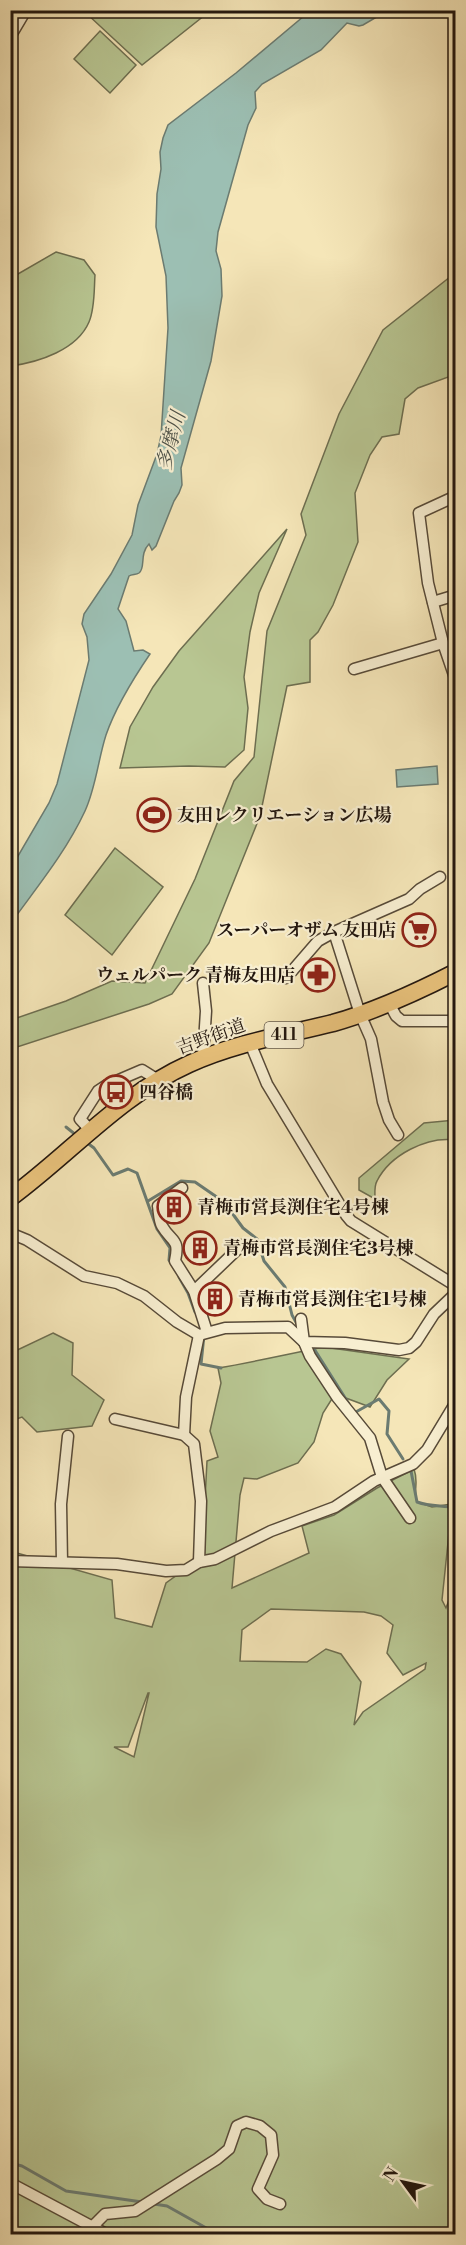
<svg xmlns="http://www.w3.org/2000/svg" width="466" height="2245" font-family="'Libre Bodoni','Noto Serif JP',serif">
<rect width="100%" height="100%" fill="#f5e6b8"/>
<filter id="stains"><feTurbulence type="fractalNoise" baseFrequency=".00333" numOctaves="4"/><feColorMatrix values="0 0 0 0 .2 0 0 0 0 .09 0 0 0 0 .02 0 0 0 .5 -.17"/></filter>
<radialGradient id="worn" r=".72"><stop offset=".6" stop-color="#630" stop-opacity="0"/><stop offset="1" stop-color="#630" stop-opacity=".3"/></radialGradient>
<!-- green -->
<g fill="#b8c692" stroke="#6d6e50" stroke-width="1.5" fill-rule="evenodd">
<path d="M89,11V10L210,11L142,65L87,14Z"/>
<path d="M100,31L136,65L110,93L74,59Z"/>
<path d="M56,252L84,260L95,275C94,289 95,308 89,322C77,350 39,362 11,366V278Z"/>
<path d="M455,273V383L448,377L418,388L405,399L399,434L382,437L370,455L355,493L358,542L333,605L318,632L310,640V682L287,686L260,816L209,943L172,994L149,1004L11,1049V1020L66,1001L112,981L145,983L195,879L234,781L254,757L267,631L306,535L301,514L339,414L383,330Z"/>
<path d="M287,529L259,593L250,632L244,677L248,708L244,750L225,767L189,766L120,768L130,727L153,687L179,651Z"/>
<path d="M115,848L163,887L112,955L65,915Z"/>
<path d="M455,1120V1140C427,1136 390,1155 377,1181C374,1186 375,1193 375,1199L359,1190V1178L424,1123Z"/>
<path d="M53,1333L73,1343L72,1375L104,1400L92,1426L37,1432L22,1417L11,1421V1353Z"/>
<path d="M324,1347L409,1359L387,1380L370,1407L335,1394L323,1413L314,1442L298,1463L257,1479L244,1478L240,1495L232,1588L309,1553L302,1526L334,1515L377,1488L414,1469C419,1483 413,1489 417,1502L432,1507L451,1504L455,1509V1517L449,1533L442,1600L446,1608L452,1592L455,1555V2234H11L10,1551L112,1580L115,1618L152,1627L166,1583L202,1557L207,1461L218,1457L210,1431L221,1383L218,1368C254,1362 288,1354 324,1347ZM271,1609L364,1612L381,1616L393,1625L387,1653L403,1675L426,1663L425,1669L363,1712L354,1725L361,1682L341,1654L326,1649L307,1662L240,1661L242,1630ZM148,1693H149L134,1757L114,1747H128Z"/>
</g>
<!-- water -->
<g fill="#9cbfb3" stroke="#6b7b71" stroke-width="1.5">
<path d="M310,11H387L363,25L359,26L347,23L321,50L262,84L255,92L256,108L248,125L218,232L216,251L221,269L222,296L211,361L181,468L182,485L179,493L174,501L156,546L152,550L149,544C139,554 146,568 139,573C136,575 132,574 129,576L118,609L126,621L134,651L143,650L150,654C133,679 116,706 106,735C98,760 96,787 85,811C66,852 37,887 11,923V868L49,803L57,784L89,660L87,637L82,624L84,614L111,574L132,535L138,505L157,454L161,436L168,328L166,276L156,227L157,194L161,169L160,152L163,138L168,125L236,73Z"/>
<path d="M437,766L438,784L397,787L396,770Z"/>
</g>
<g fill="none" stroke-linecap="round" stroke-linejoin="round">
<!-- stream -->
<g stroke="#6b7b71" stroke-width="3">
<path d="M66,1127L76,1135"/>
<path d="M86,1142L94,1148L113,1175L128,1169L137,1173L157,1229L170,1248L169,1260L172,1264"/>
<path d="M148,1201L181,1181L195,1182L224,1202L243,1228L257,1239L264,1261L285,1287L292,1315L297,1324"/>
<path d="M179,1277L188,1293L195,1312"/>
<path d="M204,1335L201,1364L221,1368"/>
<path d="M311,1344L349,1404"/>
<path d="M354,1413L379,1399L389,1411L387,1434L403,1459"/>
<path d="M411,1471L417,1502C431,1507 442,1505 456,1508"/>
<path d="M10,2163L22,2166L66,2191L142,2202"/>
<path d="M154,2204L167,2206L217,2234"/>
</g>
<defs>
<g id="minor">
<path d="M10,37L26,10"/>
<path d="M456,496L419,513L428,583L443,643L456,681"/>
<path d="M433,602L456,595"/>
<path d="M354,669L443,643"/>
<path d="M334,932L360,1014L371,1039L383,1102L389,1120L398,1135"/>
<path d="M286,978L318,941L334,932L409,899L420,889L440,877"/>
<path d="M203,983L206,1011L203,1058"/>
<path d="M389,1003L396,1016L402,1021H456"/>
<path d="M250,1043L267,1084L346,1215L351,1221L456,1286"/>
<path d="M91,1131L80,1119L98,1091L107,1085L142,1070L158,1080"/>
<path d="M182,1188L158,1206C159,1212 159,1221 162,1226C172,1243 180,1238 175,1261L194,1291L207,1332"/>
<path d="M10,1233L27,1240L84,1276L117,1283L144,1296L177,1322L199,1335L225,1328L288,1327L304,1342L310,1356L337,1397L370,1438L382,1477L410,1518"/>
<path d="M194,1291L242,1245"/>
<path d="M301,1319L304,1342L345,1343L399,1350L409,1348L416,1342L434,1314L456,1293"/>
<path d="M115,1419L184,1435L194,1444L201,1501L199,1562"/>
<path d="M184,1435L186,1397L199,1335"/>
<path d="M10,1561L117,1564L166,1571L186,1570L199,1562L215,1559L271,1531L335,1507L374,1481L413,1464L427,1450L456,1402"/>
<path d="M62,1562L61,1504L68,1436"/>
<path d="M10,2183L106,2234"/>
<path d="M92,2227L105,2214L135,2211L217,2159L229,2149L237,2126L246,2122L260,2126L271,2135L273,2155L258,2189L267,2199L280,2204"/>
</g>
<path id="trunk" d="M10,1198C70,1154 120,1095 189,1064C235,1043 285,1035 333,1023C376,1011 417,992 456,972"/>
</defs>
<!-- minor casing -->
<use href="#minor" stroke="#574a38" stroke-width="13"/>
<!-- trunk casing -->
<use href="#trunk" stroke="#22160e" stroke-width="19"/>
<!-- minor -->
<use href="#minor" stroke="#f8efd1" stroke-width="10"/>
<!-- trunk -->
<use href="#trunk" stroke="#eac37c" stroke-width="16"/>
</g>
<!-- icons -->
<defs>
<symbol id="stadium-ring" viewBox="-11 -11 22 22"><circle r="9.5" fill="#f8efd1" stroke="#8f2418" stroke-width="1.5"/><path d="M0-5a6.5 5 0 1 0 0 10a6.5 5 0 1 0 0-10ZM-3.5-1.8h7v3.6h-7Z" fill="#8f2418"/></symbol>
<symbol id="supermarket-ring" viewBox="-11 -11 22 22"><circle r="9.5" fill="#f8efd1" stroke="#8f2418" stroke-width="1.5"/><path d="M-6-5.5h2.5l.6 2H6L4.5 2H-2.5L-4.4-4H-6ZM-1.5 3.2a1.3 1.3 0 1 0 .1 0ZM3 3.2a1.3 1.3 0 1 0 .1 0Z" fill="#8f2418"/></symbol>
<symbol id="pharmacy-ring" viewBox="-11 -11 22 22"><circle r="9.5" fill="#f8efd1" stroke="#8f2418" stroke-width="1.5"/><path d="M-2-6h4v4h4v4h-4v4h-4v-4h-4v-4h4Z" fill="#8f2418"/></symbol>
<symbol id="bus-ring" viewBox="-11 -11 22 22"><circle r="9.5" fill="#f8efd1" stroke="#8f2418" stroke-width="1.5"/><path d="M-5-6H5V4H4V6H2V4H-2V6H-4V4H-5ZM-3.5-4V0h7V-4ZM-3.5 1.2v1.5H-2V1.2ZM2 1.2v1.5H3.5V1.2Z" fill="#8f2418"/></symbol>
<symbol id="building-ring" viewBox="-11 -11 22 22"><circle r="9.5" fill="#f8efd1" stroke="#8f2418" stroke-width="1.5"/><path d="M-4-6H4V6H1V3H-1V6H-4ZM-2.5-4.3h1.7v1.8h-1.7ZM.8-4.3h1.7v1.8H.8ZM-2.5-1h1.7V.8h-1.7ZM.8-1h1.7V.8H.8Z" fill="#8f2418"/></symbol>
</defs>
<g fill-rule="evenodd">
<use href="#stadium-ring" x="135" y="796" width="38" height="38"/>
<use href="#supermarket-ring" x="400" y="911" width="38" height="38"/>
<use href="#pharmacy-ring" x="299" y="956" width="38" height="38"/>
<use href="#bus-ring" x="97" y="1073" width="38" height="38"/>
<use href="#building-ring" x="155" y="1188" width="38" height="38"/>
<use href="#building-ring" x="181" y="1229" width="38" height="38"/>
<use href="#building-ring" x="196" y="1280" width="38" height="38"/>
</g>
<g text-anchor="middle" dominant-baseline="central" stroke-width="4.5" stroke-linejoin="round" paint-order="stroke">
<!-- shield labels -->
<rect fill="#f8efd1" stroke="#625748" stroke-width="1.5" x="264.5" y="1022" width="39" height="26" rx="4.5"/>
<g font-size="16" font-weight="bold" fill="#22160e">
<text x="284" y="1035">411</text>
</g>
<!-- poi labels -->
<g font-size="18" font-weight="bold" fill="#22160e" stroke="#f8efd1" text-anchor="start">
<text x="177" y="815">友田レクリエーション広場</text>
<text x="396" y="930" text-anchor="end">スーパーオザム 友田店</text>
<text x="295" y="975" text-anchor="end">ウェルパーク 青梅友田店</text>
<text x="139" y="1092">四谷橋</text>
<text x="197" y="1207">青梅市営長渕住宅4号棟</text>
<text x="223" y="1248">青梅市営長渕住宅3号棟</text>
<text x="238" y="1299">青梅市営長渕住宅1号棟</text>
</g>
<!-- street labels -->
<g font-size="18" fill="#22160e" stroke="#f8efd1">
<text transform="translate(211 1037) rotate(-20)">吉野街道</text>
</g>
<!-- water labels -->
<g font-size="20" font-style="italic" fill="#4d5148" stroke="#f8efd1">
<text transform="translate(172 441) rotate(-75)">多摩川</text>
</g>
</g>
<!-- margin -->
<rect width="466" height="2245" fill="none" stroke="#f5e6b8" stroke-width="36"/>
<rect x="12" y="12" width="442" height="2221" fill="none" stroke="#22160e" stroke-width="3"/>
<rect x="18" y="18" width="430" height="2209" fill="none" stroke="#22160e" stroke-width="1.5"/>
<!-- north arrow -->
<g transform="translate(403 2182) rotate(303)" stroke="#f8efd1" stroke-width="4.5" paint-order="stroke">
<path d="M0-4.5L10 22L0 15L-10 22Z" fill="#22160e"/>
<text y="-9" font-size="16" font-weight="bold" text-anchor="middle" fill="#22160e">N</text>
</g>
<rect width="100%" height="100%" filter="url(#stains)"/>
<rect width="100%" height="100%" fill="url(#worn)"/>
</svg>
